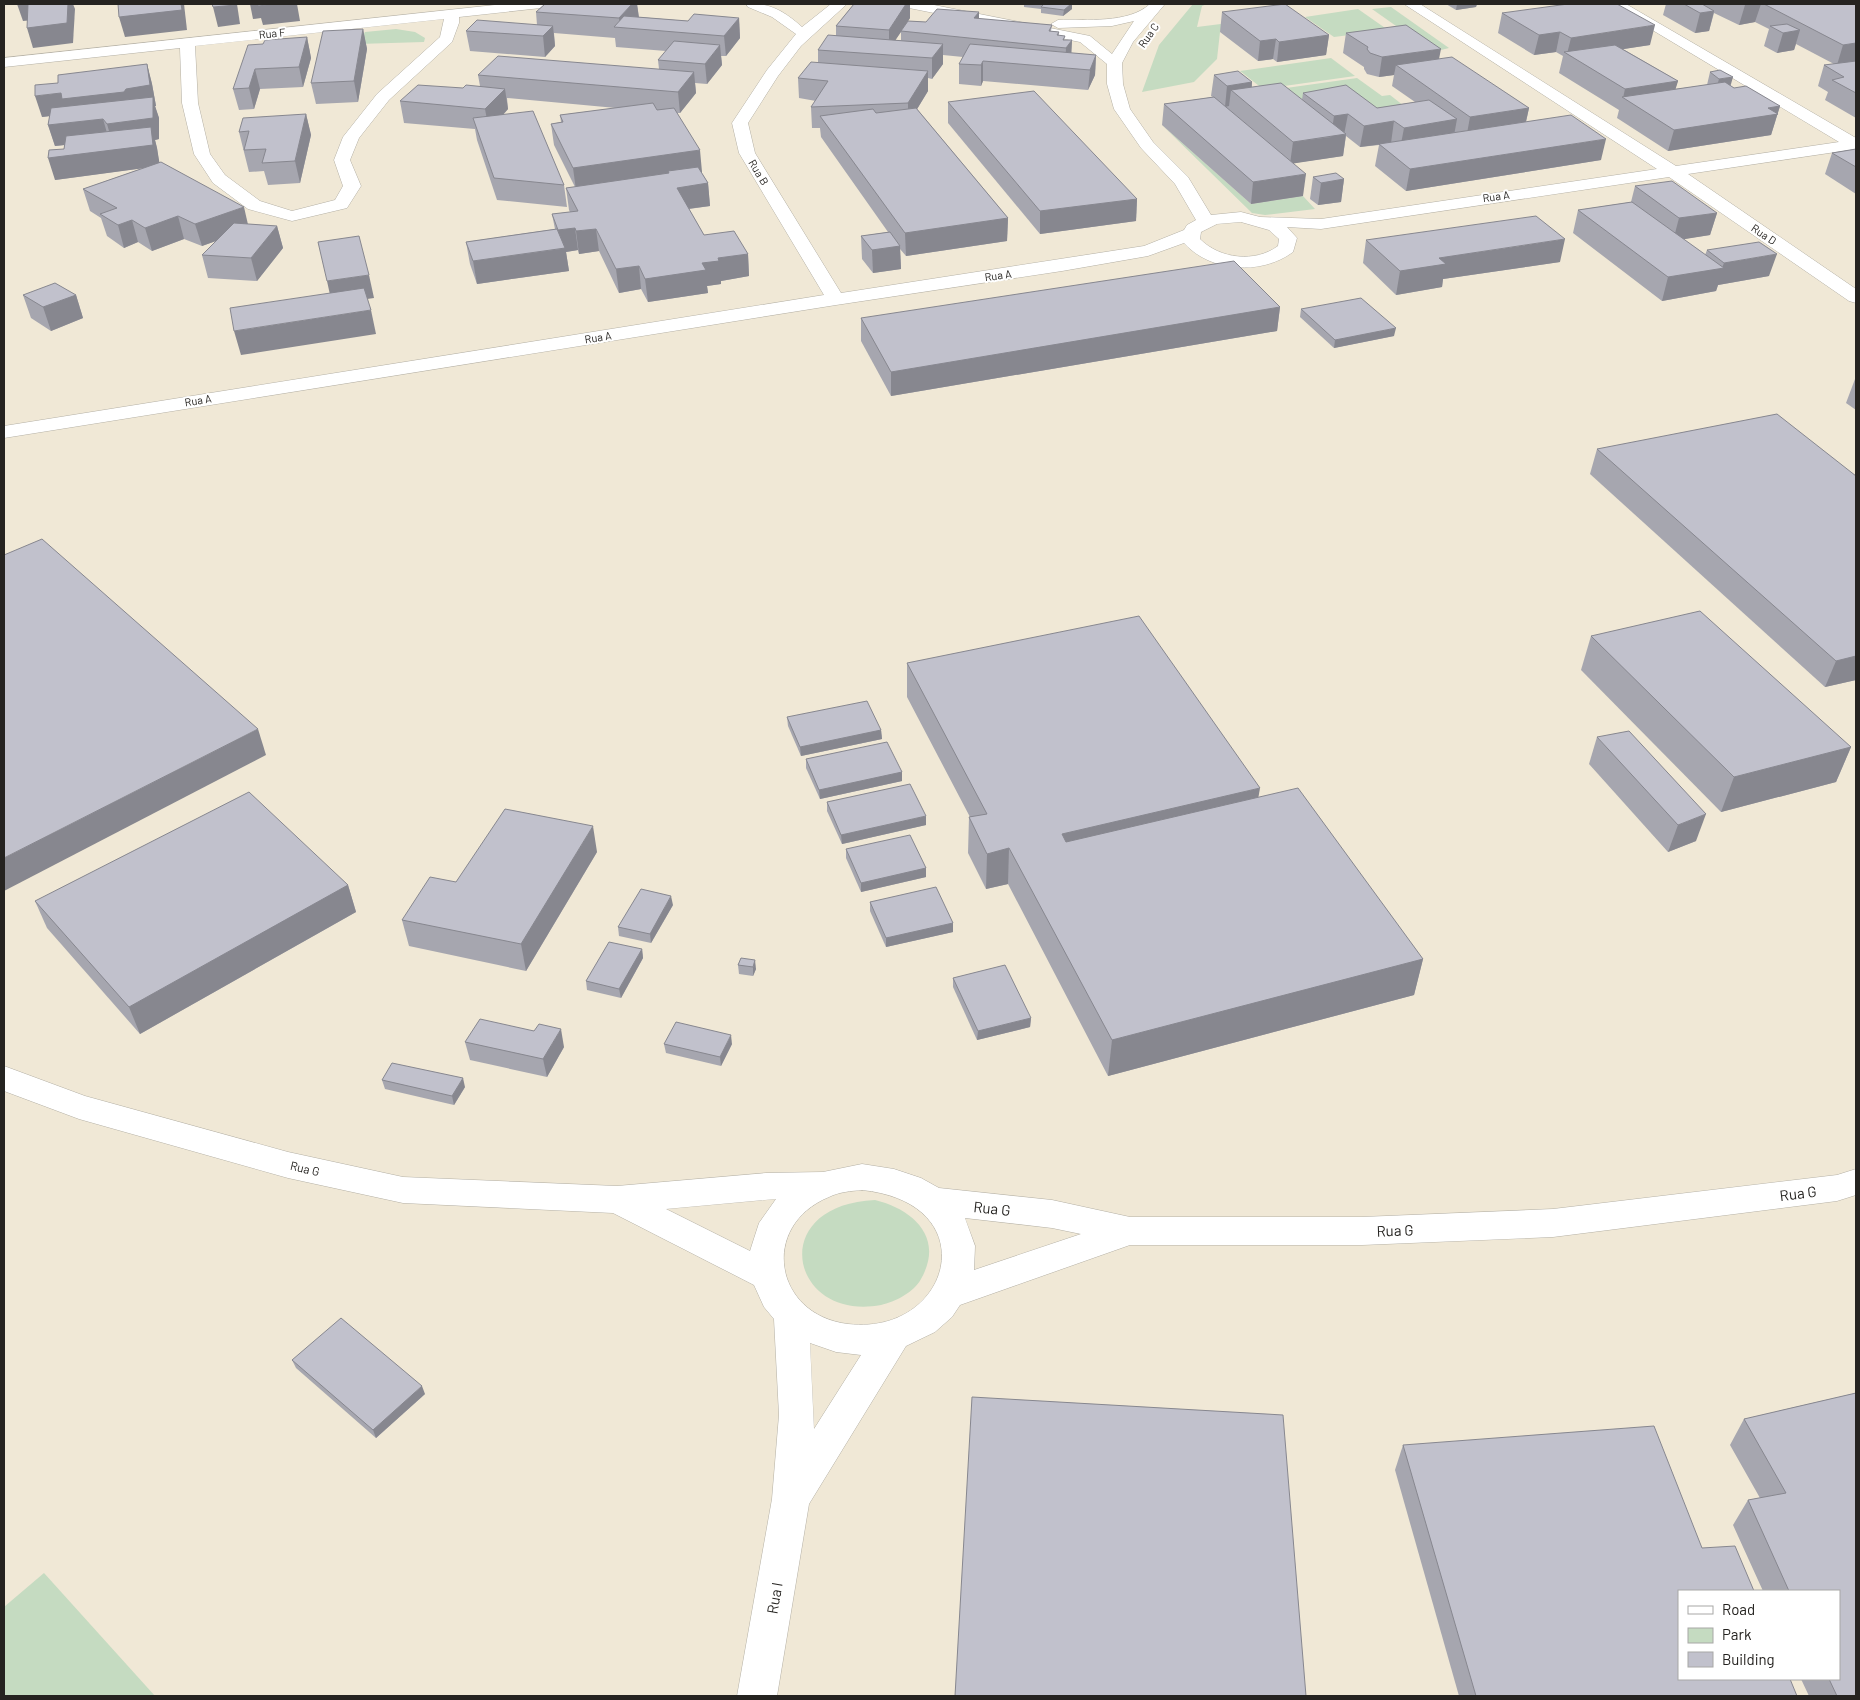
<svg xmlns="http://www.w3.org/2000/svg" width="1860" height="1700" font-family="Barlow,sans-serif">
<rect width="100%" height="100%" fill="#f9f3e9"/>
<!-- built -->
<path fill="#f0e8d6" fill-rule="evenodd" d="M4,4H1856V1696H4ZM1679,1591H1839V1679H1679Z"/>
<!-- green -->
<g fill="#c5dbc1">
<path d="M1193,4H1207L1202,6L1197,27L1275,17L1220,32L1217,59L1194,82L1142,92L1159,45Z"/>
<path d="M1391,7L1449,48L1433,52L1372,9Z"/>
<path d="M1358,9L1388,30L1334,37L1305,17Z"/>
<path d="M396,29L415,32L425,38L424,42L358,44L365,32Z"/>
<path d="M1331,58L1355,76L1263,89L1240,71Z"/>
<path d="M1357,78L1382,96L1390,95L1422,120L1293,107L1272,90Z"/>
<path d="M1162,125L1251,204L1303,196L1315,209L1265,215L1252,213Z"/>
<path d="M875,1200C912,1209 945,1237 921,1279C914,1292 895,1302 881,1305C790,1322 765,1205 875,1200Z"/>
<path d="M44,1573L155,1696H4V1607Z"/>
</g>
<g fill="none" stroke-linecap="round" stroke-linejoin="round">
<defs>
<g id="minor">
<path d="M504,4H548L541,8L459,17V23L452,42L389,100L359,138L350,160L361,186L347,208L292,221L248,209L213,183L194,154L182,103L180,48L4,67V58ZM444,19L440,37L377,94L343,137L334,160L343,186L335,200L292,211L260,201L225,175L210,154L198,103L195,46Z"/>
<path d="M746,4C770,2 785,12 802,27L831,4H847L801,46L778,76L748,123L755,153L841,293L1144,246L1184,230L1187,225L1196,220L1175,184L1141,148L1114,109L1107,84V64L1080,42L909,8L902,4H929L1085,35L1090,36L1112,54L1134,21L1112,26L1058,28L1051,24L1058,20C1086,19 1128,24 1150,4H1165L1133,42L1122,63L1123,84L1130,109L1153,142L1188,177L1211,215L1241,212L1260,217L1321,219L1657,169L1404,4H1420L1676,166L1839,142L1609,4H1626L1856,138V149L1688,174L1856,289V303L1849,301L1669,177L1321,229L1287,227L1297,238L1293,252C1262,275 1211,273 1184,243L1148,256L1062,271L836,305L4,438V426L824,295L739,153L732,123L767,70L796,34L772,17L748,7ZM1241,222L1269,230L1279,239L1278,246C1255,263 1220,259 1200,239L1201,232L1217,224Z"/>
<path d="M4,1066L85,1096L288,1152L403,1177L617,1186L766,1173L823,1172L862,1164L894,1169L921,1178L939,1188L1052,1200L1130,1217H1362L1553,1209L1837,1175L1856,1169V1195L1837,1201L1553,1237L1362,1245H1130L960,1305L952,1317L935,1332L906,1346L809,1504L777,1696H737L772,1499L779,1415L774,1319L764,1307L754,1285L613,1213L403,1203L288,1178L79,1119L4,1091ZM862,1190C988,1203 951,1336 848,1324C774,1315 759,1226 829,1197C839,1192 851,1191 862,1190ZM776,1199L759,1223L750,1251L666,1209ZM965,1218L1052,1228L1081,1234L974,1270L975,1246ZM810,1343L836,1352L861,1355L814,1429Z"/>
</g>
</defs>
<!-- minor casing -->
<use href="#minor" stroke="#b4b0a5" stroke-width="1"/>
<!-- minor -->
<use href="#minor" fill="#fff" fill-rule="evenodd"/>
</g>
<!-- wall -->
<g fill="#a6a6af" fill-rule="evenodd">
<path d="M545,4H637L639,17L688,21L739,18L740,38L726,56H721L722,65L707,84L695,83L696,93L680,113H677L702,172H701L708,183L710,206L689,209L704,235L748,254L749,276L721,281V284L707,286L708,293L648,302L641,289L619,293L599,251L579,254L578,250L566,252L569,271L477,284L470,264L466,242L555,229L552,214L570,212L569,210L566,188L575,187L554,145L551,124L561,122L560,115L616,108L507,98L508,109L503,115L564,185L567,207L497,200L477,140L475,129L404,123L400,101L463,88L480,86L478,75L659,69L658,60L666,51L616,47L615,38L554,33L555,46L545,57L470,51L466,31L537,25L536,12Z"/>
<path d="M854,4H910V18L908,21L926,22L979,12V19L1052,25L1051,31L1059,32V36H1065L1064,40H1072L1071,53L1096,55L1095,75L1088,90L983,81L981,86L959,84V64L963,57L943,55V64L932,79L928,78V91L917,109L1008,218L1007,241L906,256L900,249L901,269L873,273L862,259L861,236L888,232L821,137L820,128H812L811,107L816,101L799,98L798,78L818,63V50L836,36V26ZM901,32V40H895Z"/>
<path d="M1024,4H1072V9L1063,16L1041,13V9L1024,7Z"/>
<path d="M1446,4H1477L1476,7L1456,10Z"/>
<path d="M1666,4H1856V118L1825,100L1828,92L1818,86L1824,65L1834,64L1796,44L1794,50L1777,53L1764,46L1769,29L1755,22L1739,25L1714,13L1709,31L1695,33L1663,15Z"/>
<path d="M1222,12L1329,35L1326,55L1277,62L1273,59L1258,61L1220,32Z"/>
<path d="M1502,13L1650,45L1623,49L1678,81L1675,89L1707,85L1710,72L1734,88L1780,106L1771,135L1668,151L1617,118L1619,110L1559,73L1563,56L1556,52L1534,55L1498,33Z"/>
<path d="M363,29L367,49L358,102L316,104L311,83Z"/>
<path d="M1346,33L1439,59L1529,108L1526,122L1601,160L1406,191L1375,166L1379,145L1360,147L1346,136L1343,156L1294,163L1303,196L1251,204L1162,125L1164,104L1213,97L1211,96L1214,75L1252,82V87L1302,100L1303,93L1377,108L1415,102L1392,86L1394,75L1379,77L1367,74L1364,69V67L1343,53Z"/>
<path d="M307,37L311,58L303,87L260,89L254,109L239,110L233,89L263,44Z"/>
<path d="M147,64L152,84L156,106H155L159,118V139L155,140L157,148L159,163L248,224L277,226L283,248L257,281L208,278L202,255L216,241L202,246L184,239L152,251L138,242L124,248L107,236L101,218L90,211L83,189L143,168L55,180L65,145L55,146L48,125L50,116L42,117L58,83Z"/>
<path d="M948,102L1137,199L1136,221L1040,234L948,123Z"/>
<path d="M306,114L311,135L300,183L268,185L264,171L249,172L239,132Z"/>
<path d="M1856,149V194L1825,174L1832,153Z"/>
<path d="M1313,177L1344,179L1341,202L1318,205L1310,199Z"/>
<path d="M1635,186L1717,213L1710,235L1683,239L1705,255L1707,250L1769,276L1718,285L1716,291L1662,301L1573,233L1578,210L1631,202Z"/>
<path d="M1366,240L1560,262L1443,279L1442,287L1396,295L1363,263Z"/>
<path d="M23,295H76L83,318L51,331L31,318Z"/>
<path d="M1280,307L1277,331L891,396L861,341V318Z"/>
<path d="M1301,309L1394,336L1334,348L1300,317Z"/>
<path d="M1856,378V410L1846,403L1855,379Z"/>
<path d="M1597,449L1856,476V680L1825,687L1590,474Z"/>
<path d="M1591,636L1851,747L1836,782L1721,812L1581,670Z"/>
<path d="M907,663L1258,797L1423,959L1414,995L1108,1076L1008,884L986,889L968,853L969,817H970L907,697Z"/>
<path d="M787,717L881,730L882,739L801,756L788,726Z"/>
<path d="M1597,737L1696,841L1668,852L1589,764Z"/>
<path d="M806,759L902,772V781L820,799L806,768Z"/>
<path d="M827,802L926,825L842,844L827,811Z"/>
<path d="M846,849L926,868V877L861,892L846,858Z"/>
<path d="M597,852L526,971L409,946L402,920L456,882Z"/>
<path d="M348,885L356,912L140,1034L47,928L35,901Z"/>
<path d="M870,902L953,923V932L886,947L870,911Z"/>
<path d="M673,905L651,943L619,936L618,927Z"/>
<path d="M642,949L643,958L621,998L587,990L586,981Z"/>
<path d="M741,958L756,969L753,976L739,974L738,965Z"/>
<path d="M953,978L1031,1018L1030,1027L977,1040L953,987Z"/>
<path d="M465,1042L564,1047L547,1077L470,1060Z"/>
<path d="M664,1044H732L721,1066L666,1053Z"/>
<path d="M382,1080L465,1087L454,1105L385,1089Z"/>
<path d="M292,1360L425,1394L376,1438L296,1368Z"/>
<path d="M1856,1393V1696H1809L1801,1679H1839V1591H1763L1733,1525L1748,1500L1760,1498L1730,1445L1744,1419Z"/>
<path d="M1403,1445L1702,1548L1797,1696H1459L1395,1470Z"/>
</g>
<!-- shaded-wall -->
<g fill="#87878f">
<path d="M17,4H29L34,20L23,21Z"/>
<path d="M68,4H73L75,9L73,43L33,48L27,28Z"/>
<path d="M181,4H184L187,30L125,37L119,17Z"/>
<path d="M237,4L240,24L218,27L213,7Z"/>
<path d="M250,4H297L300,21L263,25L261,18L253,19Z"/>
<path d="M632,4H637L639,19L620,28L619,18Z"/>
<path d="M906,4H910V18L889,50V30Z"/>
<path d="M1071,4H1072V9L1063,16L1064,10Z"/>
<path d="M1457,4H1477L1476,7L1456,10Z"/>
<path d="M1753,4H1761L1755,22L1739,25L1745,5Z"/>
<path d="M1714,11L1709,31L1695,33L1700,13Z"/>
<path d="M979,12V32L974,18Z"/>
<path d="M739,18L740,38L726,56L724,36Z"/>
<path d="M1655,25L1650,45L1572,57L1567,54L1571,38Z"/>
<path d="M553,26L555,46L545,57L543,36Z"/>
<path d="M363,29L367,49L358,102L354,81Z"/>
<path d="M1800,30L1794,50L1777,53L1783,33Z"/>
<path d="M1560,32L1556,52L1534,55L1539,35Z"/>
<path d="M1329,35L1326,55L1277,62L1279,42Z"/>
<path d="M307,37L311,58L303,87L299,67Z"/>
<path d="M1276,39L1273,59L1258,61L1260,41Z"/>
<path d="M1072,40L1071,61L1065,68L1066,48Z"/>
<path d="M1856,43V62L1837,65L1843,45Z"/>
<path d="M943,44V64L932,79V58Z"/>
<path d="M720,45L722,65L707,84L705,64Z"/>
<path d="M1441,49L1437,69L1396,65L1394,75L1379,77L1382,57Z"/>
<path d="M1096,55L1095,75L1088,90L1090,70Z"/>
<path d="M983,61V81L981,86V65Z"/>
<path d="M147,64L152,84L156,106H155L159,118V139L155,140L157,148L160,166L55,180L48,158L113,145L107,124L153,118L67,114L42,117L35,96L61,93L126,89Z"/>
<path d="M255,69L260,89L254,109L249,88Z"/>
<path d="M928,71V91L908,124V103Z"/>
<path d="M694,72L696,93L680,113L678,92Z"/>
<path d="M1733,77L1727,98L1713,100L1719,79Z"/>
<path d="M1678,81L1672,101L1623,98L1625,89Z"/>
<path d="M1252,82L1250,103L1231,90L1229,106L1225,107L1227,86Z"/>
<path d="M505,89L508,109L489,130L485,109Z"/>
<path d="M1780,106L1771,135L1668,151L1674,130L1768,108Z"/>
<path d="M1529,108L1524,130L1466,139L1470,117Z"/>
<path d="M306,114L311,135L300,183L295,161Z"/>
<path d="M1348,114L1344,135L1346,134L1343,156L1290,164L1293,142L1331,137L1334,116Z"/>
<path d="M103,119L109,140L55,146L48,125Z"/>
<path d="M1457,119L1453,141L1400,149L1404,128Z"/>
<path d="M1394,121L1391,143L1360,147L1364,126Z"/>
<path d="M1606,139L1601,160L1406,191L1410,169Z"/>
<path d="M700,150L702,172L669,177L668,171V177L576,190L573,168Z"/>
<path d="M1306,174L1303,196L1251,204L1253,182Z"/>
<path d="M1344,179L1341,202L1318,205L1321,183Z"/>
<path d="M708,183L710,206L679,210L677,188Z"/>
<path d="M1137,199L1136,221L1040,234V211Z"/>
<path d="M244,207L249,229L202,246L195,224Z"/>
<path d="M1717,213L1710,235L1673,241L1679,218Z"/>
<path d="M178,216L184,239L152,251L145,228Z"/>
<path d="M1008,218L1007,241L906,256L905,233Z"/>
<path d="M132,220L138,242L124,248L118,225Z"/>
<path d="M277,226L283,248L257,281L251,258Z"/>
<path d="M575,228L578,250L566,252L569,271L477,284L473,261L561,249L558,230Z"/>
<path d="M596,229L599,251L579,254L576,231Z"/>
<path d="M1565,239L1560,262L1443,279L1442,287L1396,295L1400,271L1439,258Z"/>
<path d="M900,246L901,269L873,273L872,250Z"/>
<path d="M748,254L749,276L721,281V284L707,286L708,293L648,302L645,279L718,258Z"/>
<path d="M1777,254L1769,276L1718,285L1716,291L1662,301L1668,277L1722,268L1724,263Z"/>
<path d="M639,266L641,289L619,293L616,269Z"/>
<path d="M369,275L374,298L332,304L327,281Z"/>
<path d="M76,295L83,318L51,331L43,307Z"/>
<path d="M1280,307L1277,331L891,396V372Z"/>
<path d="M371,310L376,334L241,355L234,331Z"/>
<path d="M1396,328L1394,336L1334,348L1335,340Z"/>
<path d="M1856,656V680L1825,687L1836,661Z"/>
<path d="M258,729L266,755L4,891V858Z"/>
<path d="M881,730L882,739L801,756L800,747Z"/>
<path d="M1851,747L1836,782L1721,812L1734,777Z"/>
<path d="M902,772V781L820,799L819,790Z"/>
<path d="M1260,788L1254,823L1059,869L1062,834Z"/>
<path d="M1706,814L1696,841L1668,852L1678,825Z"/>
<path d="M926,816V825L842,844L841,835Z"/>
<path d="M593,826L597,852L526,971L521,944Z"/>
<path d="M1009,848L1008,884L986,889L987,854Z"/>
<path d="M926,868V877L861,892V883Z"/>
<path d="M348,885L356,912L140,1034L129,1007Z"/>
<path d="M671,896L673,905L651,943L650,934Z"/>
<path d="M953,923V932L886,947V938Z"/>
<path d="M642,949L643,958L621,998L619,989Z"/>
<path d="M1423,959L1414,995L1108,1076L1112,1040Z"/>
<path d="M755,960L756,969L753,976V967Z"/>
<path d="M1031,1018L1030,1027L977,1040L978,1031Z"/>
<path d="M561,1029L564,1047L547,1077L543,1059Z"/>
<path d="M731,1035L732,1044L721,1066L720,1057Z"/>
<path d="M463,1078L465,1087L454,1105L452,1096Z"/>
<path d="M422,1386L425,1394L376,1438L373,1430Z"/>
</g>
<!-- building -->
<g fill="#c1c1cc" stroke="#87878f">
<path d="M28,4H68L67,23L27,28Z"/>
<path d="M118,4H181L182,10L119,17Z"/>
<path d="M212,4H235L236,5L213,7Z"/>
<path d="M258,4H275L258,6Z"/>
<path d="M545,4H632L619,18L536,12Z"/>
<path d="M854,4H906L889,30L836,26Z"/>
<path d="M1044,4H1071L1064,10L1041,7Z"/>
<path d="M1285,4L1329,35L1279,42L1276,39L1260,41L1222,12Z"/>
<path d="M1568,4H1617L1655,25L1571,38L1560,32L1539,35L1502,13Z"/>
<path d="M1684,4H1702L1714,11L1700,13Z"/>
<path d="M1764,4H1856V43L1843,45Z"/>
<path d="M937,9L979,12L974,18L1052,25L1049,31L1059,32L1057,35L1065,36L1063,40H1072L1066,48L901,31L908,21L926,22Z"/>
<path d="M694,14L739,18L724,36L614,27L624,16L688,21Z"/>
<path d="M477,20L553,26L543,36L466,31Z"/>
<path d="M1787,24L1800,30L1783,33L1770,26Z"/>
<path d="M1406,25L1441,49L1382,57L1370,53L1367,49L1368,47L1346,33Z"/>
<path d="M363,29L354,81L311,83L323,31Z"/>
<path d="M828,35L943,44L932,58L818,50Z"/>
<path d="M307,37L299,67L255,69L249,88L233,89L248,45L263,44L265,40Z"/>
<path d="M674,41L720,45L705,64L658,60Z"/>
<path d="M970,44L1096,55L1090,70L983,61L981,65L959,64Z"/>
<path d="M1615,45L1678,81L1625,89L1564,52Z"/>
<path d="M498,56L694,72L678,92L478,75Z"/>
<path d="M1452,57L1529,108L1470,117L1396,65Z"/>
<path d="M1856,61V93L1832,80L1844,77L1824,65Z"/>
<path d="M811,62L928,71L908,103L811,107L828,81L798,78Z"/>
<path d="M147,64L150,85L126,89L124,92L62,99L61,93L35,96V85L58,83V75Z"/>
<path d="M1720,70L1733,77L1719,79L1710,72Z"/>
<path d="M1238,71L1252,82L1227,86L1214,75Z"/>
<path d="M1725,82L1734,88L1746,86L1780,106L1768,108L1778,114L1674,130L1622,97Z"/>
<path d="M1281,83L1346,134L1293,142L1231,90Z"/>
<path d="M418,85L463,88L466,85L505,89L485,109L400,101Z"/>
<path d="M1346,85L1377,108L1429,100L1457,119L1404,128L1394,121L1364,126L1348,114L1334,116L1303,93Z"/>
<path d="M1034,91L1137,199L1040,211L948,102Z"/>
<path d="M153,97V118L107,124L103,119L48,125L51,108Z"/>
<path d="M1214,97L1306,174L1253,182L1164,104Z"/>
<path d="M653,103L657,110L674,108L700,150L573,168L551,124L563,122L560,115Z"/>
<path d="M916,108L1008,218L905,233L820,116L873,109L876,113Z"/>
<path d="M533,111L564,185L494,178L473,118Z"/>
<path d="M306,114L295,161L262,163L266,149L244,150L249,131L239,132L243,118Z"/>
<path d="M1571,115L1606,139L1410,169L1379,144Z"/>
<path d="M151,127L153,145L48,158L49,150L64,149L66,136Z"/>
<path d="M1856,149V167L1832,153Z"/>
<path d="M161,162L244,207L195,224L178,216L145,228L132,220L118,225L100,214L117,208L83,189Z"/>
<path d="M698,167L708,183L677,188L704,235L734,231L748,254L718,258L719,261L702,263L706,270L645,279L639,266L616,269L596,229L576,231L575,228L558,230L552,214L578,211L566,188L669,173L668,171Z"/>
<path d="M1336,173L1344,179L1321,183L1313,177Z"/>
<path d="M1672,181L1717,213L1679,218L1635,186Z"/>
<path d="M1632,202L1724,268L1668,277L1578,210Z"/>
<path d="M1536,216L1565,239L1439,258L1446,264L1400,271L1366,240Z"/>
<path d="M234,223L277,226L251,258L202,255Z"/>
<path d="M557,229L565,248L473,261L466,242Z"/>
<path d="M890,232L900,246L872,250L861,236Z"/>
<path d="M359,236L369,275L327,281L318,242Z"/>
<path d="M1759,242L1777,254L1724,263L1707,250Z"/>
<path d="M1234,261L1280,307L891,372L861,318Z"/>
<path d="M55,283L76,295L43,307L23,295Z"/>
<path d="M364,288L371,310L234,331L230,308Z"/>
<path d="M1361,298L1396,328L1335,340L1301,309Z"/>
<path d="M1777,414L1856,476V656L1836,661L1597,449Z"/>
<path d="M42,539L258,729L4,858V555Z"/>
<path d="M1700,611L1851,747L1734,777L1591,636Z"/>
<path d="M1139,616L1260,788L1062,834L1066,842L1298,788L1423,959L1112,1040L1009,848L987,854L969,817L987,814L907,663Z"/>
<path d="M867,701L881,730L800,747L787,717Z"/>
<path d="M1629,731L1706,814L1678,825L1597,737Z"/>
<path d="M887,742L902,772L819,790L806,759Z"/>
<path d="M910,784L926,816L841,835L827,802Z"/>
<path d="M249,792L348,885L129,1007L35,901Z"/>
<path d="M505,809L593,826L521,944L402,920L430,877L456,882Z"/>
<path d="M910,835L926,868L861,883L846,849Z"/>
<path d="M936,887L953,923L886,938L870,902Z"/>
<path d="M641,889L671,896L650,934L618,927Z"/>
<path d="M609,942L642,949L619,989L586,981Z"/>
<path d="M741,958L755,960L753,967L738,965Z"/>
<path d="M1005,965L1031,1018L978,1031L953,978Z"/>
<path d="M480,1019L534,1031L539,1024L561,1029L543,1059L465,1042Z"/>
<path d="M676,1022L731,1035L720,1057L664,1044Z"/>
<path d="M392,1063L463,1078L452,1096L382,1080Z"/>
<path d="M341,1318L422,1386L373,1430L292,1360Z"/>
<path d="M1856,1393V1696H1837L1829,1679H1839V1591H1789L1748,1500L1786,1493L1744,1419Z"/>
<path d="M972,1397L1283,1415L1306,1696H955Z"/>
<path d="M1654,1426L1702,1548L1735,1546L1754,1591H1679V1679H1790L1797,1696H1476L1403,1445Z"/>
</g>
<g text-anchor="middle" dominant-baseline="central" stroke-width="4" stroke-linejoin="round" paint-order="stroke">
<!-- far-street labels -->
<g font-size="11" fill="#252320" stroke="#fff">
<text transform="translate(272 33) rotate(-6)">Rua F</text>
<text transform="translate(1148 35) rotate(-55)">Rua C</text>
<text transform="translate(759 172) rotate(59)">Rua B</text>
<text transform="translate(1496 196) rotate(-8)">Rua A</text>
<text transform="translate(1764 234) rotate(34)">Rua D</text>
<text transform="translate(998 275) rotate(-8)">Rua A</text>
<text transform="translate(598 337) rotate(-9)">Rua A</text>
<text transform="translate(198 400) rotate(-9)">Rua A</text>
</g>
<!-- street labels -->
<g font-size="12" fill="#252320" stroke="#fff">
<text transform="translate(305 1168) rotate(13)">Rua G</text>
</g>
<!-- near-street labels -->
<g font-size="15" fill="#252320" stroke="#fff">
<text transform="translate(1798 1193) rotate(-7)">Rua G</text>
<text transform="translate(992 1208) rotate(6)">Rua G</text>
<text transform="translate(1395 1230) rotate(-2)">Rua G</text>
<text transform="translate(774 1598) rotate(-80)">Rua I</text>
</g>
</g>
<!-- border -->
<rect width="1860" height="1700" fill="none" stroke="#252320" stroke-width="10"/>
<!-- legend -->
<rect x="1678" y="1590" width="162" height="90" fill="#ffffff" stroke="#a8a7a6"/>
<rect x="1688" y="1606" width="25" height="8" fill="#ffffff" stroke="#a8a7a6"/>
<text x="1722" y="1615" font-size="15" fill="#252320">Road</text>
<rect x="1688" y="1628" width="25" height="15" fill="#c5dbc1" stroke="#a8a7a6"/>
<text x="1722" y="1640" font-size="15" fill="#252320">Park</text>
<rect x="1688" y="1652" width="25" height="15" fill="#c1c1cc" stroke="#a8a7a6"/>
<text x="1722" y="1665" font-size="15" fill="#252320">Building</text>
</svg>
